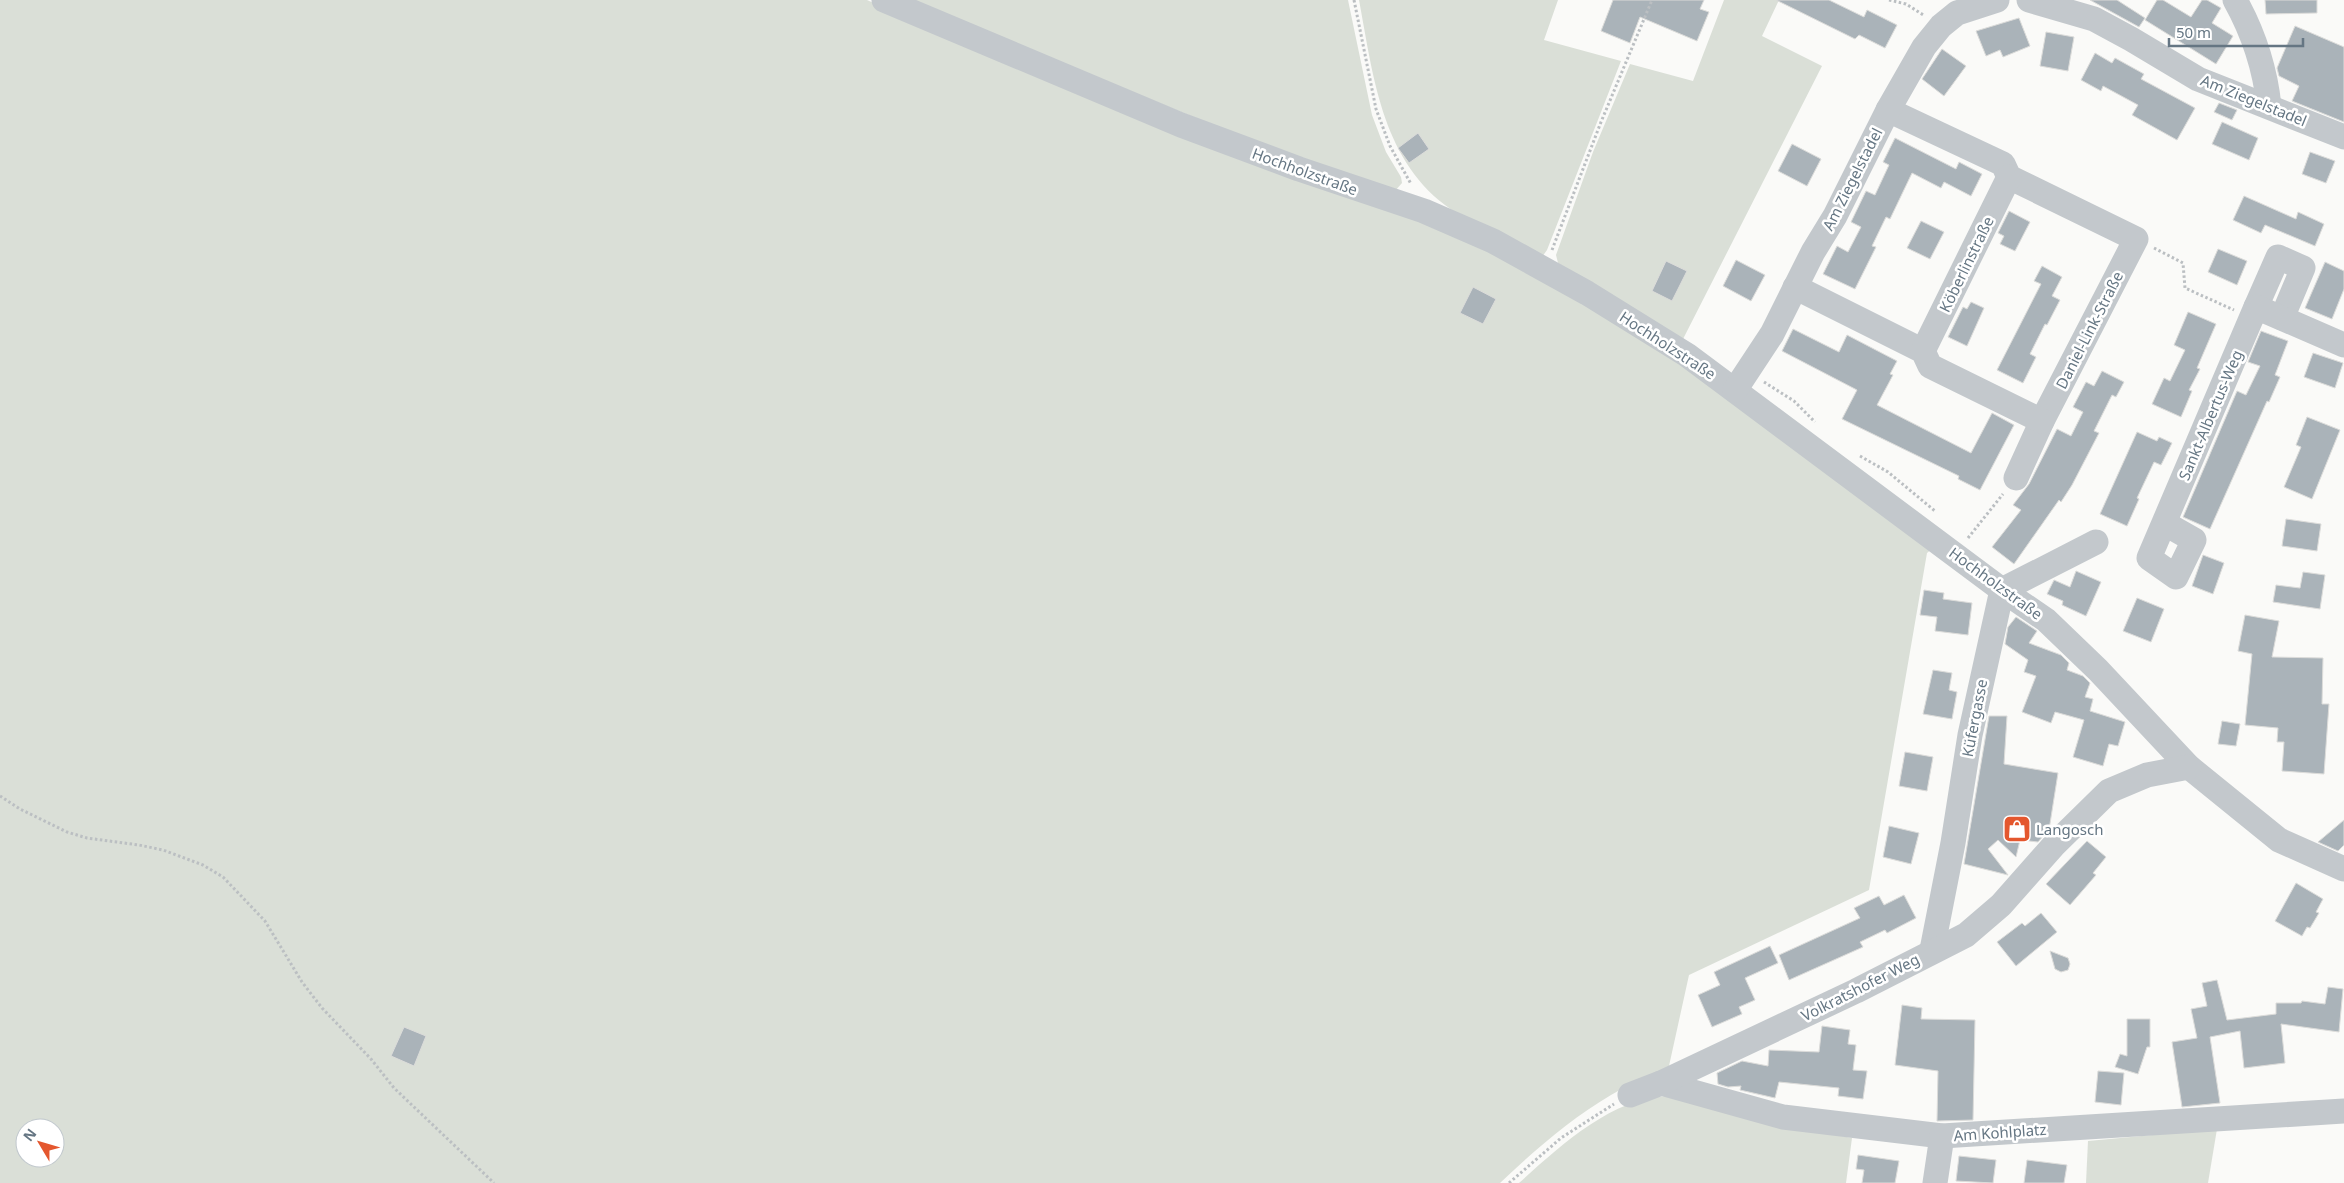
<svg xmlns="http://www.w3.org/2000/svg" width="2344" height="1183" font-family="'Noto Sans',sans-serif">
<rect width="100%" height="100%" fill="#fafaf8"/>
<!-- green -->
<g fill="#dadfd7" fill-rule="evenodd">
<path d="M0,0H867L956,40L1474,241L1668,353L1932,549L1927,553L1869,890L1689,975L1669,1066C1650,1078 1630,1084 1611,1095C1570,1119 1534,1151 1500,1183H0ZM25,1128H55V1158H25Z"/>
<path d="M905,0H1348L1372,115L1386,152L1401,177L1402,183L1395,191L1322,169Z"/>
<path d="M1359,0H1558L1544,40L1621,61L1547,250L1542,257C1510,241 1473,227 1445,205C1381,156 1373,74 1359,0Z"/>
<path d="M1724,0H1779L1762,36L1822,66L1681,343L1558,263L1556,255L1593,152L1630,64L1693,81Z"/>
<path d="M1667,1096L1780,1124L1852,1138L1846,1183H1519C1559,1147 1611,1098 1667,1096Z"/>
<path d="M2217,1129L2208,1183H2086L2088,1141Z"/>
</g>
<!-- building -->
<g fill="#aab3b9" stroke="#dcdcda">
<path d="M1613,0H1704L1700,9L1709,12L1697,41L1640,17L1630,43L1601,31Z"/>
<path d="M1776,0H1829L1864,17L1867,10L1897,25L1885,48L1859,35L1855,39Z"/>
<path d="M2090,0H2117L2145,18L2139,27Z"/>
<path d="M2157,0H2163L2191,17L2202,0H2207L2221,8L2212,23L2233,36L2216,64L2145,20Z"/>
<path d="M2265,0H2317V13L2266,14Z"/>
<path d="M2019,18L2030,46L2003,57L2000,50L1986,56L1976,31Z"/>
<path d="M2295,26L2344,47V122L2292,101L2299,86L2279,76L2277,68Z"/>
<path d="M2046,32L2074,37L2068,71L2040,66Z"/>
<path d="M1942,49L1966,66L1944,96L1922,79Z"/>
<path d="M2095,53L2112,63L2115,58L2144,74L2141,79L2195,108L2177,140L2132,115L2138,105L2103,86L2101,91L2081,80Z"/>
<path d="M2219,103L2237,110L2232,120L2214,112Z"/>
<path d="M2222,122L2258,138L2249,160L2212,144Z"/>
<path d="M1418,133L1429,149L1409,163L1398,148Z"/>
<path d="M1895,138L1956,169L1959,162L1982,174L1971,196L1944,182L1941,188L1912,173L1890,219L1886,217L1872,246L1876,247L1855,289L1823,274L1837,246L1848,252L1861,227L1851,222L1866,191L1875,195L1889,165L1883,162Z"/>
<path d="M1792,144L1821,159L1807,186L1778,171Z"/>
<path d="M2310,152L2335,161L2326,183L2302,174Z"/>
<path d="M2244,196L2296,219L2298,212L2324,224L2315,246L2265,225L2261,233L2233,220Z"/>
<path d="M2009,211L2030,222L2015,251L2000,244L2004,236L1998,233Z"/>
<path d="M1921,221L1944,232L1930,259L1907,248Z"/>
<path d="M2218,249L2247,261L2237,285L2208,272Z"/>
<path d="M1736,260L1765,275L1751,301L1723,286Z"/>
<path d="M1666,261L1687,271L1672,301L1652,291Z"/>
<path d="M2325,262L2344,271V289L2332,319L2305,308Z"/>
<path d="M2042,266L2062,277L2052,296L2060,300L2047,325L2045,324L2030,354L2036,357L2023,383L1997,370L2041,284L2034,281Z"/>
<path d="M1473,287L1496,299L1483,324L1460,313Z"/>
<path d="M1971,302L1984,308L1967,346L1948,337L1963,307L1967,309Z"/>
<path d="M2188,312L2216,324L2197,368L2200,369L2189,390L2192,391L2181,417L2152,404L2164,378L2170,381L2185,350L2174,345Z"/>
<path d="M1793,329L1839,352L1847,335L1897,361L1890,374L1893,375L1877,405L1971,453L1992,413L2014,425L1980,490L1958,479L1959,476L1842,419L1857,390L1782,351Z"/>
<path d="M2261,331L2288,341L2275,375L2280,377L2269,402L2267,401L2210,529L2183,517L2237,391L2246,395L2260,366L2248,362Z"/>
<path d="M2313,353L2343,363L2335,388L2304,377Z"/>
<path d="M2102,371L2124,382L2116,397L2112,395L2094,431L2099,433L2072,485L2061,502L2059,500L2014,564L1992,547L2021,510L2013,505L2029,484L2057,429L2071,436L2083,412L2073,407L2086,382L2094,386Z"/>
<path d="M2307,417L2340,430L2312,499L2284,487L2301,447L2296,445Z"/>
<path d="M2137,432L2157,441L2159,437L2172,443L2161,465L2154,462L2137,498L2139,499L2127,526L2100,514Z"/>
<path d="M2286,519L2321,524L2317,551L2282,546Z"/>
<path d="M2203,555L2224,563L2213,594L2192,586Z"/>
<path d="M2076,571L2101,582L2086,616L2062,605L2063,601L2047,594L2054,580L2070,587Z"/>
<path d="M2303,572L2325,575L2320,609L2273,602L2276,585L2300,588Z"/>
<path d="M1924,590L1944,593L1943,599L1972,603L1968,635L1935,631L1937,617L1920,615Z"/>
<path d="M2137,598L2164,609L2151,642L2123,631Z"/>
<path d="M2245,615L2279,621L2272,657L2323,658L2322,704H2329L2324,774L2282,771L2284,742H2277L2278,728L2245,725L2252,654L2238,651Z"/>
<path d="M2016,617L2037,631L2029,643L2061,655L2069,663L2067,670L2083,676L2090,683L2085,697L2093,699L2090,711L2125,722L2118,746L2109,744L2103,766L2073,757L2084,720L2055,712L2051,723L2022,712L2036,676L2024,672L2028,660L2005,644L2008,627Z"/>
<path d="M1933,670L1952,673L1949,690L1957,692L1952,719L1923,714Z"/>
<path d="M1989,716H2007L2004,764L2058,773L2049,830H2044V835L2038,842L2020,840L2016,857L1998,840L1988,849L2008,875L1964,864Z"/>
<path d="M2222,721L2240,724L2236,746L2218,744Z"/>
<path d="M1905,752L1933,757L1927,791L1899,786Z"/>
<path d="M2344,820V845L2338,851L2318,842Z"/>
<path d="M1889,826L1919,833L1911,864L1883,857Z"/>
<path d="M2087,841L2106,857L2093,873L2096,875L2070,905L2046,884Z"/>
<path d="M2296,883L2323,899L2316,912L2319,913L2310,928L2307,927L2302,936L2275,921Z"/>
<path d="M1904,895L1916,918L1887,933L1885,930L1860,942L1863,947L1789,980L1779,955L1860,918L1854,908L1879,896L1884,905Z"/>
<path d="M2041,913L2057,932L2016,966L1997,942L2022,923L2025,926Z"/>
<path d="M1770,946L1778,963L1745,978L1755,1000L1739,1007L1742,1014L1712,1027L1698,995L1720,985L1714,972Z"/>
<path d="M2050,951L2068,958L2070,964L2068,970L2061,972L2055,969Z"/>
<path d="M2217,980L2227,1020L2276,1014V1003H2301L2302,1001L2325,1004L2328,987L2343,989L2339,1032L2281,1024L2285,1063L2244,1068L2240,1031L2210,1037L2220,1103L2182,1107L2172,1042L2197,1038L2191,1009L2207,1006L2202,983Z"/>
<path d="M1902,1005L1922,1008L1921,1019L1975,1020L1973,1120L1937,1121L1938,1071L1895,1065Z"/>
<path d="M2127,1019H2150V1047H2147L2138,1074L2115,1067L2120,1054L2127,1056Z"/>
<path d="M1822,1026L1850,1030L1848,1044L1856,1045L1853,1070L1867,1071L1863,1099L1838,1096L1839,1088L1779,1082L1775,1098L1740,1090L1741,1086L1728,1087L1718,1084L1717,1073L1742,1061L1768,1066L1769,1050L1819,1052Z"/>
<path d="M404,1027L426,1036L414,1066L391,1056Z"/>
<path d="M2098,1071L2124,1073L2121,1105L2095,1102Z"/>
<path d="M1858,1155L1899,1161L1895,1183H1862L1864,1170L1856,1169Z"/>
<path d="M1959,1156L1996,1160L1993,1183L1956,1181Z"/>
<path d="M2027,1160L2067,1165L2064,1183H2024Z"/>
</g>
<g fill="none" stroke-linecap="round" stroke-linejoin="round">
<!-- path -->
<g stroke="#bbbfc2" stroke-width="3" stroke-dasharray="2.5 2.5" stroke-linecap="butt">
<path d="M1354,0L1376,109L1390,146L1411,184"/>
<path d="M1889,0L1906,4L1925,16"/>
<path d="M2154,248L2183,263L2185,288L2234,310"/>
<path d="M1552,250L1601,122L1652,0"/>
<path d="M1764,382L1794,401L1815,422"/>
<path d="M1860,456L1888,472L1935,511"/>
<path d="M1968,538L2003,494"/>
<path d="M0,796L20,809L67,832L87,838L139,845L163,850L203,865L223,877L265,921L302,982L322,1008L371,1059L394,1088L494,1183"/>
<path d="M1509,1183L1561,1138L1614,1104"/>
</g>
<!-- minor -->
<g stroke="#c3c8cc" stroke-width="25">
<path d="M884,0L1181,125L1299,169L1424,211L1493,241L1587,293L1687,355L2002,590L2046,620L2098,670L2189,767L2279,840L2344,869"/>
<path d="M2029,0L2094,19L2131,39L2198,79L2344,137"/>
<path d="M2235,0C2254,34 2265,68 2269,106"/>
<path d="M1888,110L2003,164L2009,177L2136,239L2042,421L2016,478"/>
<path d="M1795,287L1923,351L1930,366L2042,421"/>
<path d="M2256,307L2278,257L2303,268L2282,318"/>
<path d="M1923,351L2009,177"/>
<path d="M1735,390L1772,334L1813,252L1835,216L1888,110L1924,47L1941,26L1957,13L1997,0"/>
<path d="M2164,523L2194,540L2176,577L2149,558L2256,307L2344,345"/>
<path d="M1932,950L1953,843L1970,735L2002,590L2096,542"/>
<path d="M1661,1083L1783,1117L1942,1136L2344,1111"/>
<path d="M1630,1095L1661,1083L1856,991L1966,935L2001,905L2055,844L2109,791L2147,775L2189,767"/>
<path d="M1935,1183L1942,1136"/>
</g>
</g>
<!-- icons -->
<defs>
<symbol id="shop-square" viewBox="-11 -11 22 22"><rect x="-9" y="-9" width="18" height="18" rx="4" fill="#e4572e" stroke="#fff"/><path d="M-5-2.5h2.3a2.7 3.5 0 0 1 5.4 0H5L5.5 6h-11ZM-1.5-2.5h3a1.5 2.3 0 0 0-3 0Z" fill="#fff"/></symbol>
</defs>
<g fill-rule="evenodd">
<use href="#shop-square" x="2001" y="813" width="32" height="32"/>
</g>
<g text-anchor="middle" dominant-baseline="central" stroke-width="5" stroke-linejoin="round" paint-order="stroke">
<!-- street labels -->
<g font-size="15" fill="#657683" stroke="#fff">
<text transform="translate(2254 100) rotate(22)">Am Ziegelstadel</text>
<text transform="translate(1305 171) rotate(20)">Hochholzstraße</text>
<text transform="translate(1852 179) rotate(-63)">Am Ziegelstadel</text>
<text transform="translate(1966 264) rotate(-64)">Köberlinstraße</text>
<text transform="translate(2089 330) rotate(-63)">Daniel-Link-Straße</text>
<text transform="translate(1668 345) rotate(33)">Hochholzstraße</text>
<text transform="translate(2210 415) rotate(-67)">Sankt-Albertus-Weg</text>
<text transform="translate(1996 583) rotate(36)">Hochholzstraße</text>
<text transform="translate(1974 718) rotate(-79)">Küfergasse</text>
<text transform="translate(1860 987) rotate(-27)">Volkratshofer Weg</text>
<text transform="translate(2000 1132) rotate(-4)">Am Kohlplatz</text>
</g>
<!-- poi labels -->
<g font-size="15" fill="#657683" stroke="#fff" text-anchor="start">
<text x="2036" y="829">Langosch</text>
</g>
</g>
<!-- north arrow -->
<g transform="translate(40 1143) rotate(308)"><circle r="24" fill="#ffffff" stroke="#c1c8cd"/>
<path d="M0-4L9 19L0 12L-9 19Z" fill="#e4572e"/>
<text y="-8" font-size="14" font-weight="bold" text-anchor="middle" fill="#657683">N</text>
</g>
<!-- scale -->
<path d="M2169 38v8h134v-8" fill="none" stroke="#657683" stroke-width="2.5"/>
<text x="2176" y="38" font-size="15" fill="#657683" stroke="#ffffff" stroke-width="4" paint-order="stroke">50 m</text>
</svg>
